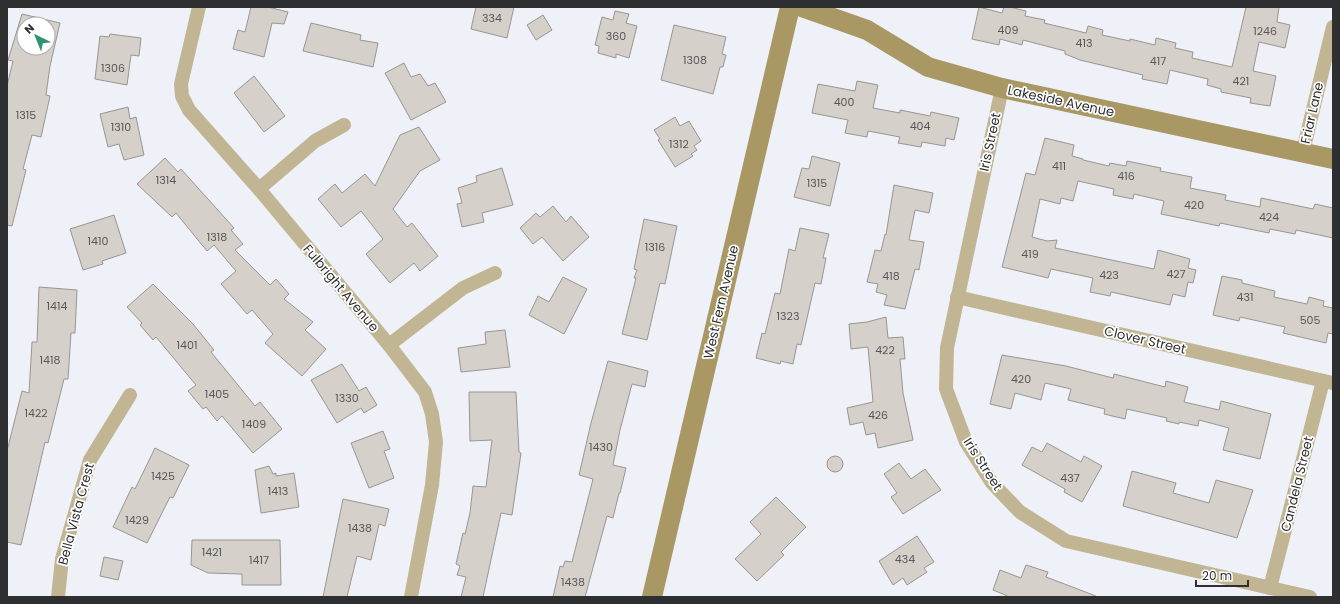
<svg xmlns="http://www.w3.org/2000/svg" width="1340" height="604" font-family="Poppins,sans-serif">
<rect width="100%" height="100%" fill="#eef2f8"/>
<!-- building -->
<g fill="#d6d0cb" stroke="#9a9590" fill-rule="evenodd">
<path d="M251,7H268L288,12L284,24L272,23L264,57L233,49L238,30L245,32Z"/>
<path d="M476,7H514L507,38L471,29Z"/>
<path d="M979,7L1002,13L1004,7H1010L1026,11L1025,16L1045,20L1044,23L1086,33L1088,26L1103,30L1102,35L1130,41V39L1155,45L1156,38L1176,43L1175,48L1193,52L1192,58L1232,67L1246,7H1279L1277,22L1290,25L1285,48L1259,42L1253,71L1276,76L1270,106L1250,103L1251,98L1221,92V89L1207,85L1208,79L1170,70L1167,84L1142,79L1143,75L1080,60L1065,54V51L1023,40L1022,45L1000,39L999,45L972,39Z"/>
<path d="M615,11L629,14L626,23L637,26L629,58L616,54V58L598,53L599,46L595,45L602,17L613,20Z"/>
<path d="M22,14L60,23L50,66L46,95L50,96L41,137L32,135L23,169L26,170L12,226L7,225V86L13,61L8,60ZM24,24H48V48H24Z"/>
<path d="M543,15L552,30L536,40L527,25Z"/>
<path d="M311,23L361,35L360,40L378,43L373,67L303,51Z"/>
<path d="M674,25L726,37L722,54L726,55L723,67H720L713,94L661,80Z"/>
<path d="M110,34L141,38L139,56L131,55L127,85L95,79L100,36L109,37Z"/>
<path d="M404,63L411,77L420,74L428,86L435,83L446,102L411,120L385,73Z"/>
<path d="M254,76L285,116L264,132L234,93Z"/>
<path d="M857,81L878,85L873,108L900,113V110L930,116L931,112L959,118L954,140L946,138L945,146L922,142L921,147L898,143L900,137L868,131L867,137L845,133L848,120L812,113L818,84L855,91Z"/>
<path d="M128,107L130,119L136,117L144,155L124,160L119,144L108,147L100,114Z"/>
<path d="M675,117L680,126L689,121L701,141L694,146L697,150L691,154L693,156L675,167L658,140L660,139L654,130Z"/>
<path d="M419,127L440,160L420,171L393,209L407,227L412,223L438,256L420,271L414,263L390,283L366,254L383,239L361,211L341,227L318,199L335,184L342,193L365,174L375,186L400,135Z"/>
<path d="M1045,138L1074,145L1072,156L1083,159V160L1109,166L1110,163L1126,166L1127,161L1161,168L1160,171L1192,177L1190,188L1226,195L1225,200L1260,207L1261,198L1313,209L1315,204L1333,208V238L1296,230L1295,234L1270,229L1269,233L1220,223L1219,226L1161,214L1164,201L1134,194L1133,199L1113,195L1114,189L1078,181L1073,201L1061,198L1060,204L1040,199L1032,237L1047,241L1057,240L1055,248L1154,269L1158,250L1190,259L1188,268L1196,270L1193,283L1188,282L1185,297L1173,294L1170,305L1111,292L1110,296L1090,292L1093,278L1051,269L1048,278L1002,267L1026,173L1035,175Z"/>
<path d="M812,156L840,163L830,206L794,197L802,168L809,169Z"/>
<path d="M165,158L178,172L181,169L234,228L231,230L243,244L235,250L270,285L276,279L289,294L284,299L313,322L305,330L326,349L302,376L265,343L273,334L252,310L247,314L221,284L236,271L214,245L207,251L176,213L172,217L137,184Z"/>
<path d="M502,168L513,205L482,213L484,222L462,227L457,204L462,203L458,188L477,182L476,176Z"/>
<path d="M894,185L933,193L929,213L915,210L909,240L924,242L919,270L915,269L905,309L884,305L887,295L876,292L878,284L867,282L875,250L881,251L885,234L886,235Z"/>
<path d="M553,206L566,222L571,216L589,237L563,261L542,237L533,244L520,228L536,213L540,217Z"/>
<path d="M114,215L126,253L102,261L103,264L83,270L70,229Z"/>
<path d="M644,219L677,226L665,284L660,283L647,340L622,334L636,278H634L637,270L634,269Z"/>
<path d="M800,228L829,234L823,258H826L821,284L815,283L801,345L797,344L793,364L781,361L780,364L756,358L762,333L765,334L775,293L780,294L789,249L795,251Z"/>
<path d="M1222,276L1242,280V283L1275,291L1274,297L1307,304L1309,297L1324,301L1323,306L1333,308V334L1328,333L1326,343L1283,333L1285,327L1240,317L1239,321L1213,315Z"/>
<path d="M563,277L587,289L564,334L529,315L538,296L549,302Z"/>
<path d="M153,284L193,324L214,350L211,352L255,406L260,402L282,429L253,453L222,416L217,421L206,407L203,409L188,391L196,385L156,337L153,340L140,325L142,323L127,307Z"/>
<path d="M39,287L77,290L75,333H71L68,379H64L48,443L45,442L21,545L7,542V451L22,391L29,393L32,342H37Z"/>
<path d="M886,317L888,338L903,337L905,359H900L903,393L913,440L878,448L875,433L866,435L863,422L850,425L847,408L873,402L868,347L851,349L849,324L867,322Z"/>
<path d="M505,330L510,367L461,372L458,348L486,344L485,332Z"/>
<path d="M1002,355L1066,366L1113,378L1114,374L1165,387L1166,381L1188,387L1184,402L1219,410L1221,401L1271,414L1260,459L1223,450L1229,428L1199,420L1198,426L1179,422V424L1166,421L1167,418L1127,409L1125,419L1104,414L1105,409L1068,400L1071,389L1045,383L1041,400L1015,393L1011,409L990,404Z"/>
<path d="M608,361L648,371L645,387L632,384L620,430L613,465L626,468L620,493H619L613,518L607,516L585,597H553L560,566L563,567L565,561L572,562L593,479L579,475L591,423Z"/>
<path d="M342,364L359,391L366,387L377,405L364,413L361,408L337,423L311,380Z"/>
<path d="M469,392H516L519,452L521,453L512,515L501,513L483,597H461L466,577L457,575L460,566L456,564L463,533L465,534L470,513L473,486L486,487L492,440L470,441Z"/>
<path d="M383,431L390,449L384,451L394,478L369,488L351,443Z"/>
<path d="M1047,443L1081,462L1084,456L1102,466L1082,502L1064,492L1065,489L1022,465L1032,447L1042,452Z"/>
<path d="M155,448L189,465L173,498L170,497L147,543L113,527L132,487L135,489Z"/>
<circle cx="835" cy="464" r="8"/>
<path d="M899,463L911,479L925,469L941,490L903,514L891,497L897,493L884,474Z"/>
<path d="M269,466L273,474L276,473V476L294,473L299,507L261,513L255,470Z"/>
<path d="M1132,471L1176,483L1173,493L1209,503L1216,480L1253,490L1237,538L1123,506Z"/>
<path d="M776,497L806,527L781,552L784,555L757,581L735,559L761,534L750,522Z"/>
<path d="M343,499L389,509L385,526L379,524L371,560L357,556L347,597H323Z"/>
<path d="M917,536L934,562L924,568L927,572L907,585L903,578L893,585L879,561Z"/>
<path d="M192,540H280L281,585H242V574L208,573L191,565Z"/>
<path d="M104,557L123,561L118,580L100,576Z"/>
<path d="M1026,565L1048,572L1046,577L1096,596V597H1010L993,590L1000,570L1021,578Z"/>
</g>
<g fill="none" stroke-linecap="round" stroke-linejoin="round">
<!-- street -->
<g stroke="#c1b593" stroke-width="14">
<path d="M199,7L181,84L182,96L189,110L259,189L389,345L425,392L432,414L436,442L432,485L411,597"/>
<path d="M1002,88L947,348L946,389L966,442L992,483L1020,512L1066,541L1310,597"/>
<path d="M1303,151L1333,27"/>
<path d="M259,189L315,141L344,125"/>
<path d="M957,297L1333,383"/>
<path d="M389,345L463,288L495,273"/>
<path d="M1270,588L1323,381"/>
<path d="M58,597L62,559L90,460L130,395"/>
</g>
<!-- secondary -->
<g stroke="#a99764" stroke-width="20">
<path d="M802,7L867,30L928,67L1002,88L1333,159"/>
<path d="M652,597L790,7"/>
</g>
</g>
<g text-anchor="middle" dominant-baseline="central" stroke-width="3.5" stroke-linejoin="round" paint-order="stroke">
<!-- number labels -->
<g font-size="11" fill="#585758">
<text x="492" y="18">334</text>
<text x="1008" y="30">409</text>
<text x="1265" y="31">1246</text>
<text x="616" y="36">360</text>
<text x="1084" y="43">413</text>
<text x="695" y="60">1308</text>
<text x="1158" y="61">417</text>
<text x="113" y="68">1306</text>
<text x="1241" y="81">421</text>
<text x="844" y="102">400</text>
<text x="26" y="115">1315</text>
<text x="920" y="126">404</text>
<text x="121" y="127">1310</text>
<text x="679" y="144">1312</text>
<text x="1059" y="166">411</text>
<text x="1126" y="176">416</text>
<text x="166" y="180">1314</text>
<text x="817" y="183">1315</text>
<text x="1194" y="205">420</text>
<text x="1269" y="217">424</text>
<text x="217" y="237">1318</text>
<text x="98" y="241">1410</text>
<text x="655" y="247">1316</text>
<text x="1030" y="254">419</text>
<text x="1176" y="274">427</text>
<text x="1109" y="275">423</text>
<text x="891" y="276">418</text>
<text x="1245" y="297">431</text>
<text x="57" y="306">1414</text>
<text x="788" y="316">1323</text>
<text x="1310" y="320">505</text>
<text x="187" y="345">1401</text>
<text x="885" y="350">422</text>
<text x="50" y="360">1418</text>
<text x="1021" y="379">420</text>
<text x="217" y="394">1405</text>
<text x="347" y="398">1330</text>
<text x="36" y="413">1422</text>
<text x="878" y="415">426</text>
<text x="254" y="424">1409</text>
<text x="601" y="447">1430</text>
<text x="163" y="476">1425</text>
<text x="1070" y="478">437</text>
<text x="278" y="491">1413</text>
<text x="137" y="520">1429</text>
<text x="360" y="528">1438</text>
<text x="212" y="552">1421</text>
<text x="905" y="559">434</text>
<text x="259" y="560">1417</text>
<text x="573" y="582">1438</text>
</g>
<!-- street labels -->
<g font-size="13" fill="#2e2f31" stroke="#fff">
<text transform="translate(1061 101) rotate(12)">Lakeside Avenue</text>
<text transform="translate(1312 113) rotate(-77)">Friar Lane</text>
<text transform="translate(990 142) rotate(-78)">Iris Street</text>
<text transform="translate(341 288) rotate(50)">Fulbright Avenue</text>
<text transform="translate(721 302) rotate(-77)">West Fern Avenue</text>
<text transform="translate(1145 340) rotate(13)">Clover Street</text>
<text transform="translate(983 464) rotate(57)">Iris Street</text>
<text transform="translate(1297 484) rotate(-76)">Candela Street</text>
<text transform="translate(76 514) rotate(-75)">Bella Vista Crest</text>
</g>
</g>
<!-- border -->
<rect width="1340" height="604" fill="none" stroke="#2e2f31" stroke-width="16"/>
<!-- north arrow -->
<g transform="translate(36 36) rotate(317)"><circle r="19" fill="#ffffff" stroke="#abacad"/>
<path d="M0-3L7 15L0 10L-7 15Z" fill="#2c9471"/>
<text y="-6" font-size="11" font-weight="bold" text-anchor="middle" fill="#2e2f31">N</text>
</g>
<!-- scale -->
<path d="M1196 580v6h52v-6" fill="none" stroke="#2e2f31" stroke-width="2"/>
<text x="1202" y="580" font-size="12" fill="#2e2f31" stroke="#ffffff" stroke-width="3" paint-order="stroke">20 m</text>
</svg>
